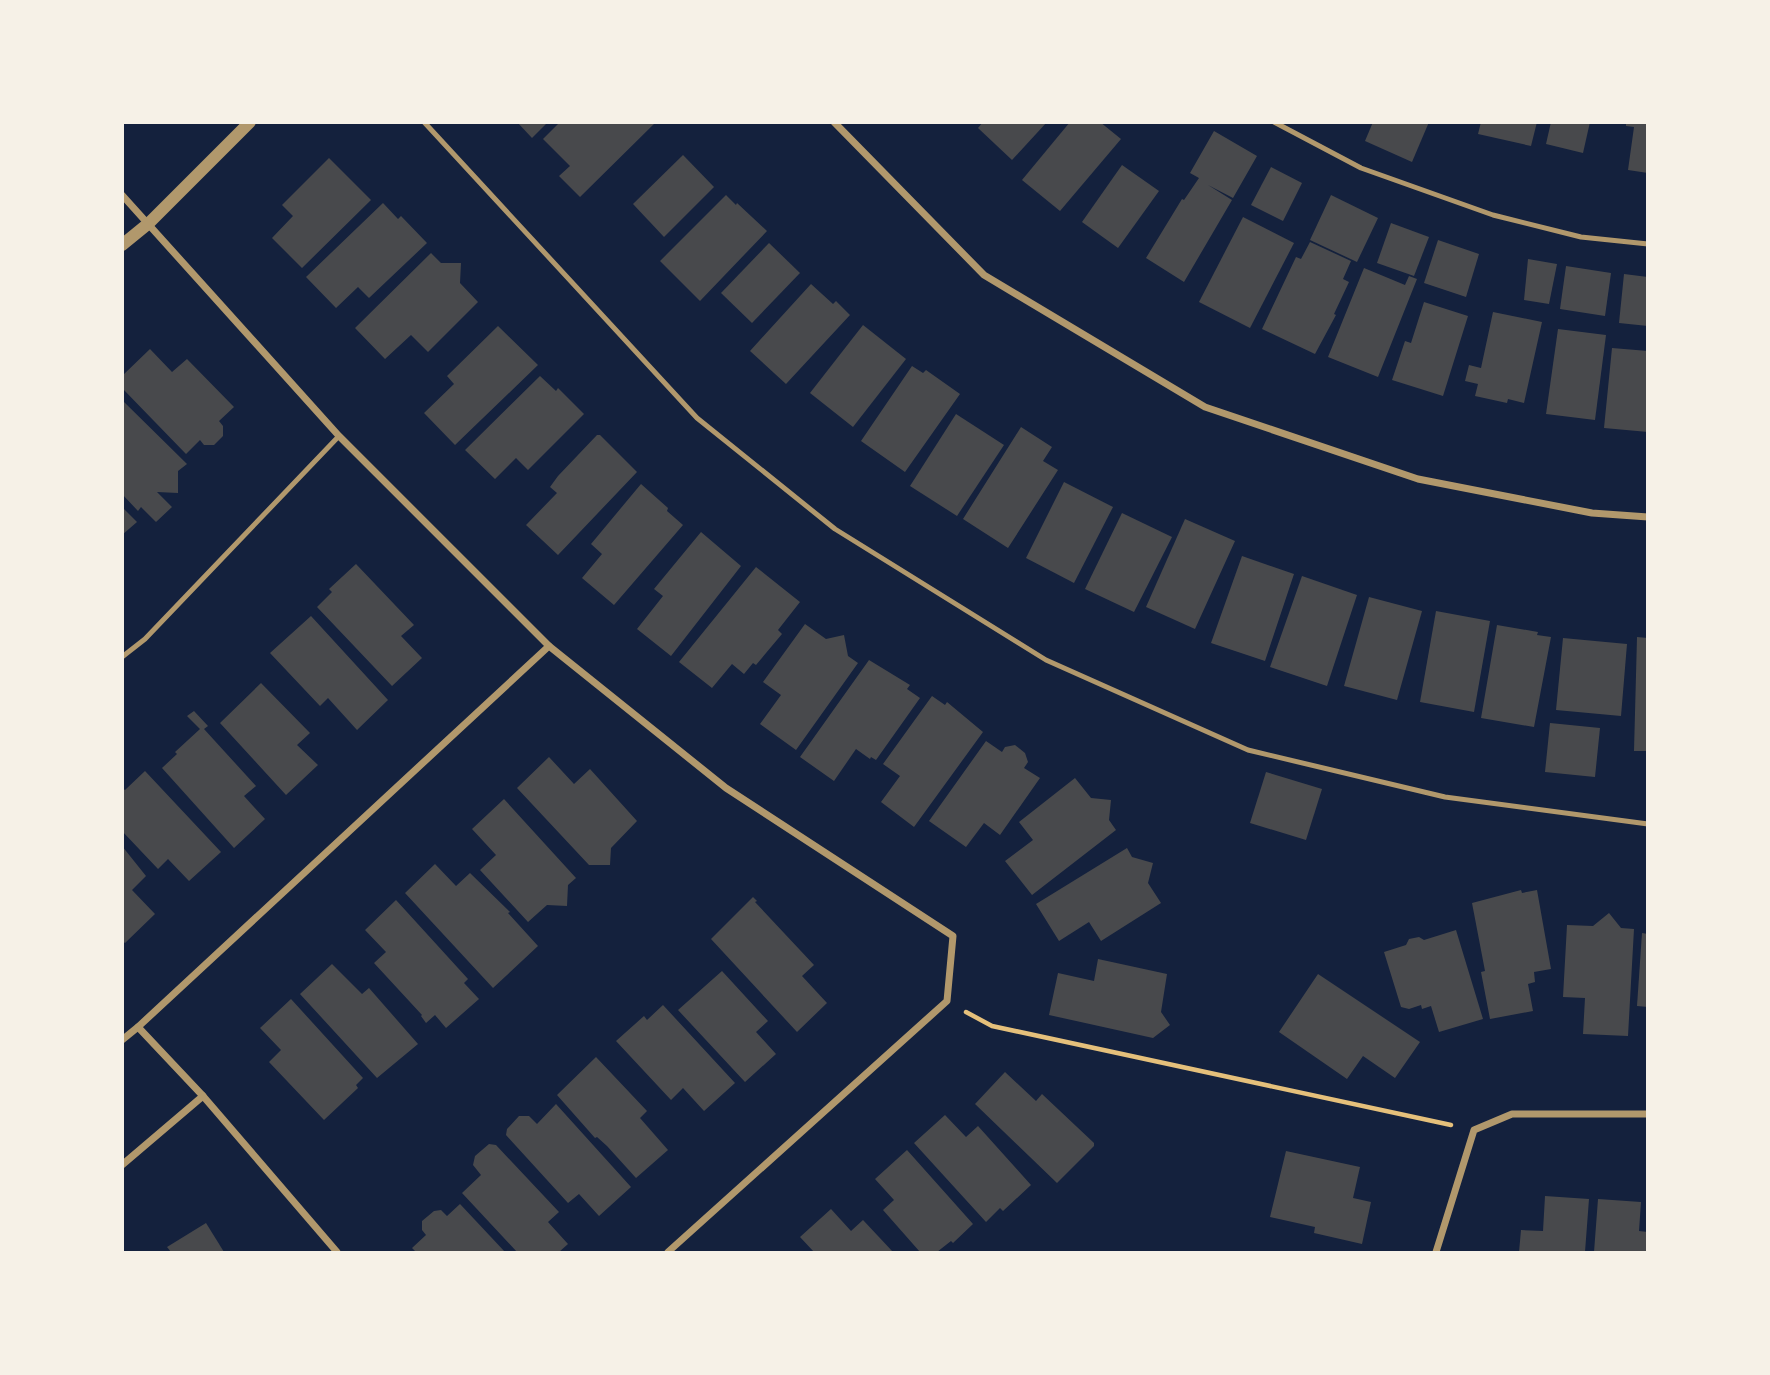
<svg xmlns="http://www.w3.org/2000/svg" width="1770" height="1375" font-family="Jost,sans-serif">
<rect width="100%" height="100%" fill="#14213d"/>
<!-- building -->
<g fill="#48494c">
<path d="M517,122H548L532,138Z"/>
<path d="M560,122H656L580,197L559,176L570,166L543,139Z"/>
<path d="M983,122H1047L1012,160L978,128Z"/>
<path d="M1070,122H1100L1121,139L1060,211L1022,180Z"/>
<path d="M1373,122H1429L1412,162L1365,141Z"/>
<path d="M1481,122H1537L1531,146L1478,134Z"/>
<path d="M1551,122H1590L1583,153L1546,144Z"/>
<path d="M1626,122H1648V173L1628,170L1634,127L1626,126Z"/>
<path d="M1214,131L1257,156L1233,198L1208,185L1232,200L1184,282L1146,258L1182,199L1184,200L1199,178L1190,173Z"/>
<path d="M683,155L714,187L664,237L633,204Z"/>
<path d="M329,158L371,200L302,268L272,238L293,216L282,205Z"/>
<path d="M1122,165L1159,191L1118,248L1082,222Z"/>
<path d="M1271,167L1302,183L1283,221L1251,205Z"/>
<path d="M726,195L736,205L737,203L767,231L700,301L660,261Z"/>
<path d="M1331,195L1378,218L1357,262L1310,240Z"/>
<path d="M383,203L398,219L401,216L427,243L369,298L358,287L336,308L306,277Z"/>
<path d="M1243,217L1294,243L1250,328L1199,302Z"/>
<path d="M1391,223L1429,237L1414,276L1377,263Z"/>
<path d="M1438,240L1479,254L1466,297L1424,283Z"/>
<path d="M1310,242L1351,261L1343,279L1349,282L1334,314L1336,315L1315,354L1262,329L1296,257L1301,259Z"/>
<path d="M769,243L800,273L752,323L721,293Z"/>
<path d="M431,253L441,263H461L460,283L478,302L428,352L411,335L385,359L355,328Z"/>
<path d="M1528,259L1557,264L1549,304L1524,300Z"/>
<path d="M1566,266L1611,273L1605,316L1560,309Z"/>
<path d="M1364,268L1405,285L1409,276L1417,279L1378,377L1328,357Z"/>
<path d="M1624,274L1648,277V326L1619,323Z"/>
<path d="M811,284L833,304L836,301L850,315L786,384L750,351Z"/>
<path d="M1424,302L1468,316L1443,396L1392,380L1405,341L1411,343Z"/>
<path d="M1493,312L1542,322L1524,403L1508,399L1507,403L1475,396L1478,384L1465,381L1469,365L1481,368Z"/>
<path d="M863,325L906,359L853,427L810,393Z"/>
<path d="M498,326L538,365L455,445L424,413L454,384L447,376Z"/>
<path d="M1558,329L1606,335L1595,420L1546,414Z"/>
<path d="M1612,348L1648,351V432L1604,428Z"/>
<path d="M150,349L172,372L187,359L234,407L219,421L223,426V436L214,445H204L200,440L186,454L122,388V376Z"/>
<path d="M912,366L923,373L926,370L960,394L905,472L861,441Z"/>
<path d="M540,376L556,391L558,388L584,414L528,470L516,458L495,479L465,450Z"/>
<path d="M122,400L187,464L178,471V493L157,492L172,507L156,522L141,507L138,511L122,494Z"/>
<path d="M956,414L1004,445L957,516L910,486Z"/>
<path d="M1021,427L1052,447L1043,461L1058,470L1008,548L963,519Z"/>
<path d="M597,435H600L637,472L558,555L526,525L557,493L550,487L558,476Z"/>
<path d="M1064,482L1113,507L1074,583L1026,558Z"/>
<path d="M641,484L668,508L667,511L683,525L614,605L582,578L602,554L591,544Z"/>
<path d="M122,507L137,522L122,535Z"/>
<path d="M1122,513L1172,537L1134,612L1085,589Z"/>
<path d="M1185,519L1235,541L1195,629L1146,607Z"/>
<path d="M701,532L741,566L671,656L637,629L663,596L654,589Z"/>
<path d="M1242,556L1294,574L1265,661L1211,643Z"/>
<path d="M356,564L414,625L401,636L422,658L392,686L317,607L332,592L329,589Z"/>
<path d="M756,567L800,602L778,630L782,634L756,665L753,663L744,674L732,664L712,688L679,662Z"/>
<path d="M1302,576L1357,595L1327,686L1270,667Z"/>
<path d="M1369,597L1422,611L1397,700L1344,686Z"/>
<path d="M1436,611L1490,621L1474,712L1420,702Z"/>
<path d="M311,616L388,700L357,730L328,698L320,706L270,653Z"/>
<path d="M805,624L826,639L844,635L848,656L858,663L796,750L760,724L781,695L763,682Z"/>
<path d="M1497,625L1538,632L1537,635L1551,637L1534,727L1481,718Z"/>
<path d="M1637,637L1648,638V751H1634Z"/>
<path d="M1563,638L1627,644L1621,716L1556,710Z"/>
<path d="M869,660L910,685L907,689L920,698L876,760L871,757L870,759L856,749L834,781L800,757Z"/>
<path d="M261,683L310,733L297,745L318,765L286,795L220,723Z"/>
<path d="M932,696L945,705L947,702L983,732L914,827L881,802L900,776L883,764Z"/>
<path d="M194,711L208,726L204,729L256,786L244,796L265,819L234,848L162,768L177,754L175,752L200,729L187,716Z"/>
<path d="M1550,723L1600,728L1595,777L1545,772Z"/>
<path d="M986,741L1002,752L1005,747L1015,745L1025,753L1028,762L1024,768L1040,778L1000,835L984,823L966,847L929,821Z"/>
<path d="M549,757L574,784L590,769L637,821L611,848L610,865H589L517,788Z"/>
<path d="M145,771L221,852L189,881L168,859L158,869L122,831V788L125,790Z"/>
<path d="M1266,772L1322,789L1306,840L1250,823Z"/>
<path d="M1075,778L1091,798L1111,800L1109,820L1116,830L1032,895L1005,861L1033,840L1019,822Z"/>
<path d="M504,799L576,878L568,885L567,906L547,905L528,922L480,870L496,855L472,829Z"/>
<path d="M122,846L146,876L132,890L155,914L125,943L122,941Z"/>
<path d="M1127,848L1132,857L1153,863L1148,883L1161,903L1101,941L1089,922L1059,941L1036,904Z"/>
<path d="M435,864L456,886L470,873L510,912L508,913L538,946L493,988L405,893Z"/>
<path d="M1521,890L1522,893L1537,890L1551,969L1534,972L1535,982L1528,984L1533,1011L1490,1019L1481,972L1485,971L1472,903Z"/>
<path d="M753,897L757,901L755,902L814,965L802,976L827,1003L797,1032L711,939Z"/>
<path d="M396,900L468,979L464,983L479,999L446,1028L435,1015L426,1023L421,1016L422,1015L374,963L386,952L365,930Z"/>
<path d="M1609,913L1621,928L1634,929L1628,1036L1583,1034L1585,998L1563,997L1567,925L1593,926Z"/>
<path d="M1456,930L1483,1019L1439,1032L1431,1006L1422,1009L1421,1005L1409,1009L1401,1007L1384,952L1406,945L1409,939L1419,937L1424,940Z"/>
<path d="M1642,933L1648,934V1007L1637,1006Z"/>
<path d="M1098,959L1167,974L1161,1012L1170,1025L1153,1038L1049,1015L1058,973L1094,981Z"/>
<path d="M332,964L362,994L369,988L418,1044L377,1078L300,994Z"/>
<path d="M722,971L768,1021L756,1032L776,1054L745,1082L678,1010Z"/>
<path d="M1318,974L1420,1042L1395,1078L1363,1056L1347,1079L1279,1032Z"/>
<path d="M291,999L363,1078L356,1085L358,1088L324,1120L269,1062L281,1050L260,1028Z"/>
<path d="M663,1005L735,1083L704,1111L683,1088L671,1100L616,1041L644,1016L647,1020Z"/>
<path d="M596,1057L647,1111L640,1118L668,1150L636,1178L607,1146L597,1137L595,1138L557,1095Z"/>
<path d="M1005,1072L1036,1101L1042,1094L1094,1143V1146L1057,1183L975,1104Z"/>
<path d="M556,1104L631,1187L599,1216L579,1194L568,1203L506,1135L507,1129L519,1116H529L537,1124Z"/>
<path d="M945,1115L966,1137L978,1126L1031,1185L1003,1211L1000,1208L986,1222L914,1143Z"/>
<path d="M489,1144L496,1145L559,1212L548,1222L568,1244L559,1252H517L462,1193L481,1175L473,1165L475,1156Z"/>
<path d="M907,1150L973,1224L953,1243L951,1241L937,1252H920L883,1210L894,1200L875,1179Z"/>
<path d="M1286,1151L1360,1167L1353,1198L1371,1202L1362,1244L1314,1233L1315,1227L1270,1217Z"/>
<path d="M1545,1196L1589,1199L1585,1252H1519L1521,1230L1543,1231Z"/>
<path d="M1598,1199L1641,1202L1639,1231L1648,1232V1252H1594Z"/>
<path d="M460,1204L505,1252H416L412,1248L426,1235L422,1230V1221L434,1211L441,1210L447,1216Z"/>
<path d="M831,1209L851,1231L863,1220L893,1252H814L800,1237Z"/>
<path d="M206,1223L224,1252H171L167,1247Z"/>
</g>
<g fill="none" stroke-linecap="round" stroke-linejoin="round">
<!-- path -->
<path stroke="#e5c07b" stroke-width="4.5" d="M966,1012L992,1026L1451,1125"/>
<!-- service -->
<g stroke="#b1986c" stroke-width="5">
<path d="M424,122L697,418L835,529L1046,660L1248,750L1445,797L1648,824"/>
<path d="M1274,122L1361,168L1493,215L1581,237L1648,244"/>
<path d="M122,657L145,639L339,436"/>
</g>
<!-- minor -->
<g stroke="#b1986c" stroke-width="7">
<path d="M834,122L984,275L1205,407L1418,479L1592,513L1648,517"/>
<path d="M122,195L339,436L549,646"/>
<path d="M122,1040L138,1027"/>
<path d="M122,1165L203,1096"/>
<path d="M337,1252L203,1096L138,1027L549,646L726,788L953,936L947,1001L668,1252"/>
<path d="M1436,1252L1474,1130L1512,1114H1648"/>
</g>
<!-- tertiary -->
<path stroke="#b1986c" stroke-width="12" d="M122,245L149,223L250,122"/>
</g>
<!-- border -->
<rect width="1770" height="1375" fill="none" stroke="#f6f1e7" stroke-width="248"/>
</svg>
